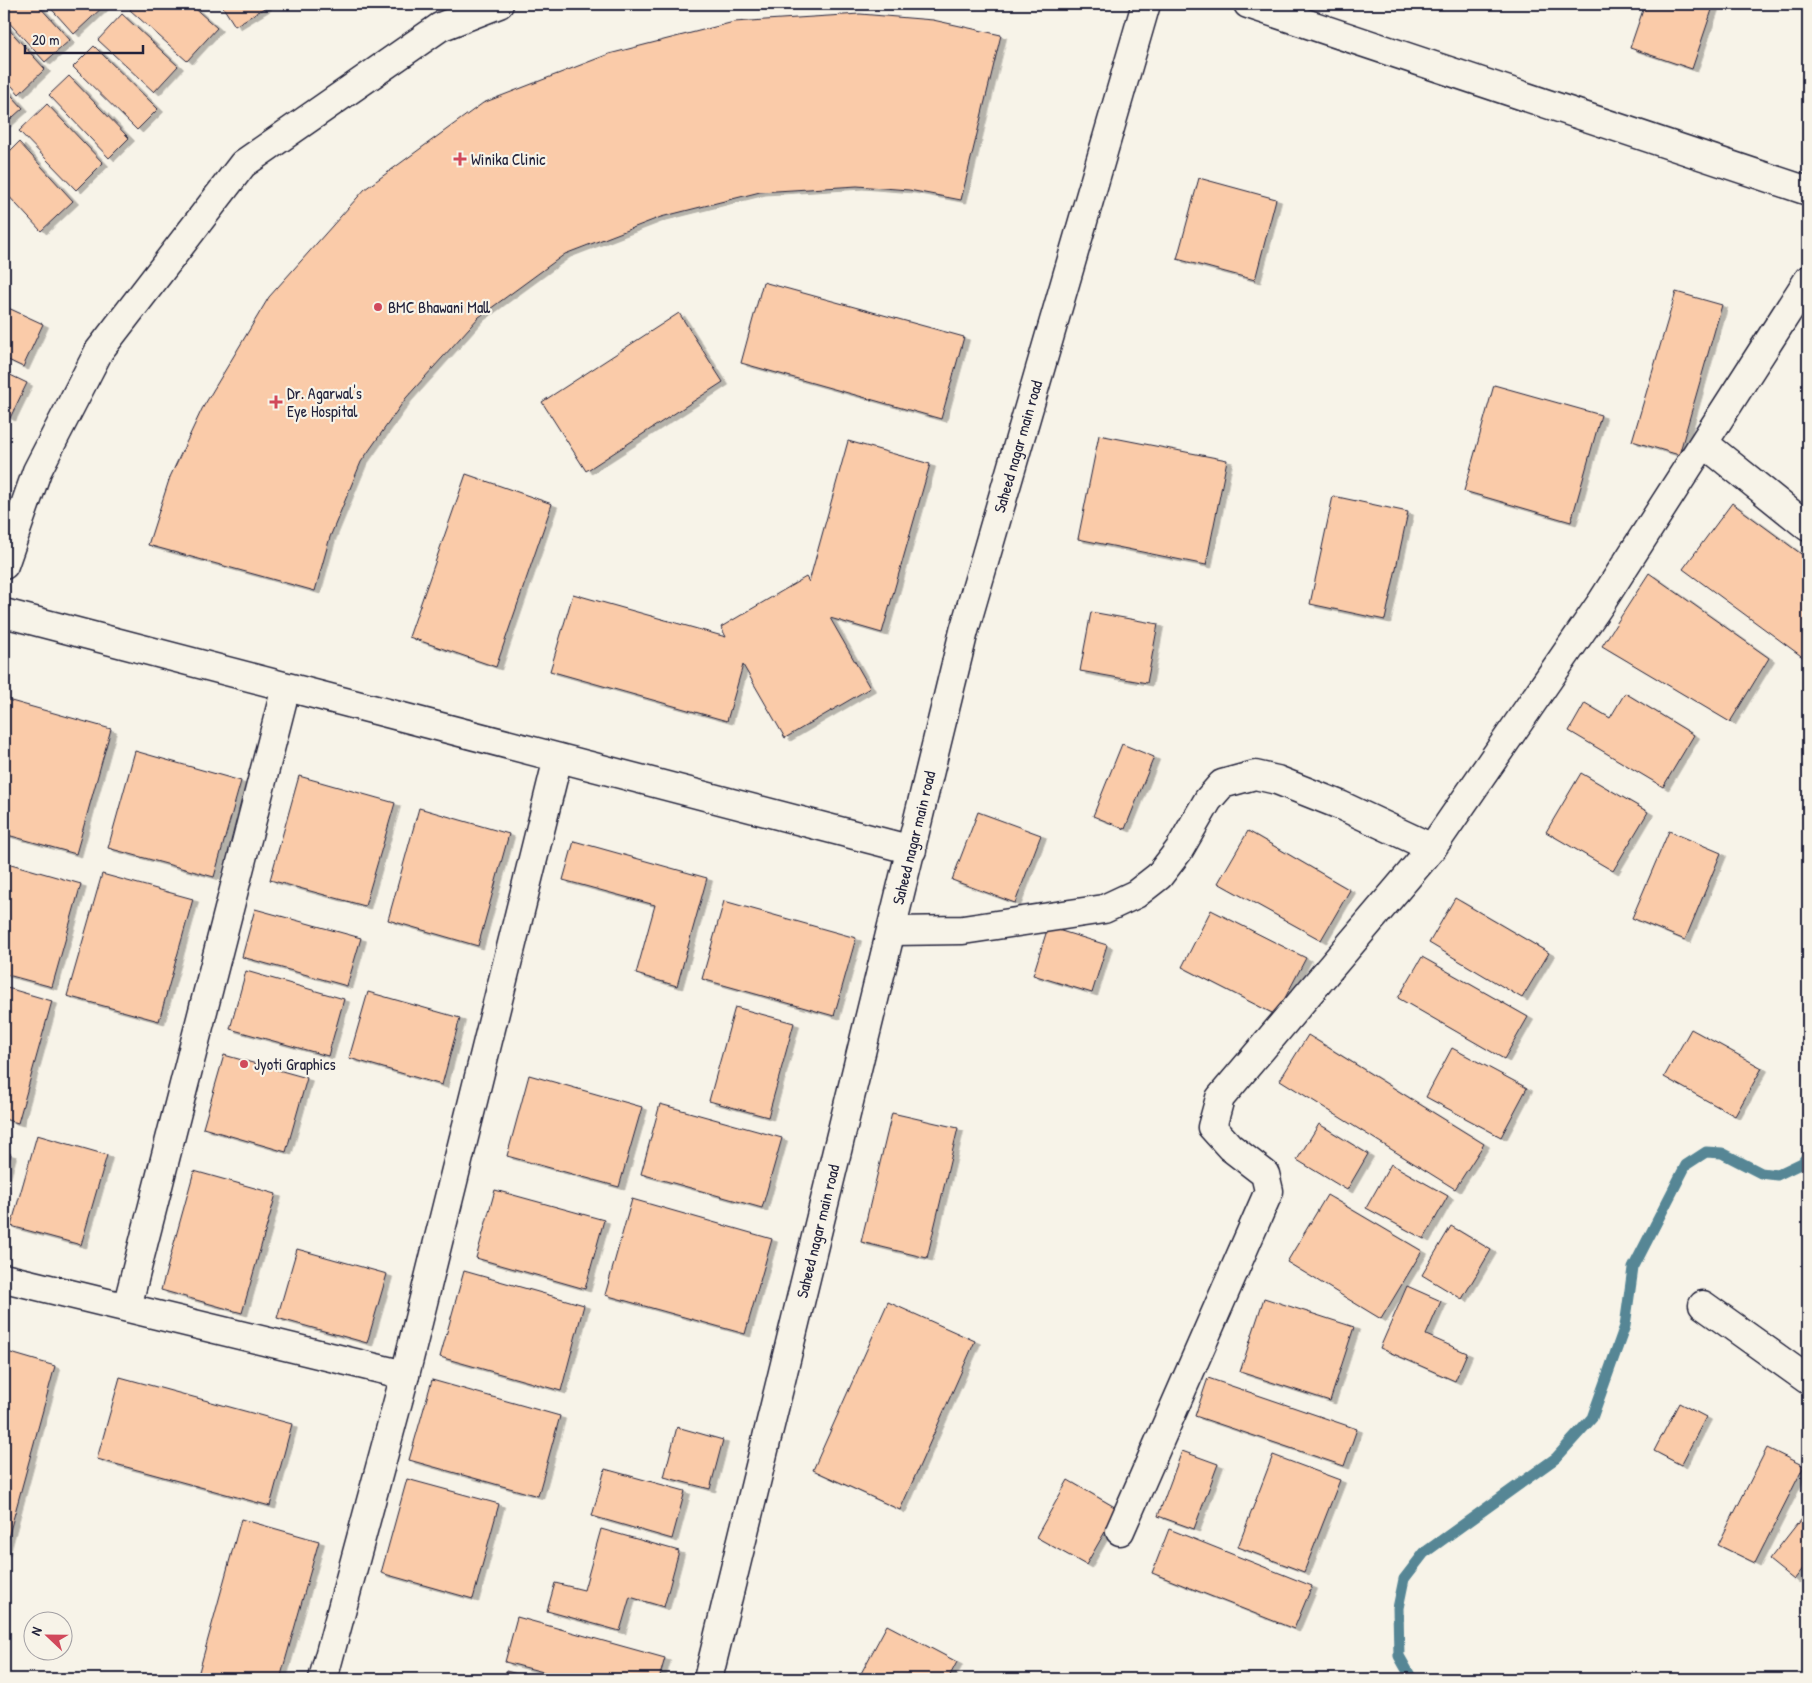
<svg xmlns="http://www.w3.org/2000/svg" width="1812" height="1683" font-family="'Patrick Hand',sans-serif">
<defs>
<filter id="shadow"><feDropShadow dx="5.5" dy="3" stdDeviation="0" flood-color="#0004"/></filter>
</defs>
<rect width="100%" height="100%" fill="#f7f3e8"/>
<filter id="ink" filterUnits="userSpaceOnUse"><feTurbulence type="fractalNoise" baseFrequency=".02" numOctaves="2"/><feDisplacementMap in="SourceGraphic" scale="10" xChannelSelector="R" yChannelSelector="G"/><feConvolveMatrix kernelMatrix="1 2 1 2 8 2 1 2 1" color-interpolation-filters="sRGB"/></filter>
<g filter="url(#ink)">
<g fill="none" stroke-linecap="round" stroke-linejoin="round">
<!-- stream -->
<path stroke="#568695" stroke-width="11" d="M1412,1679L1399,1656L1398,1608L1404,1579L1424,1553L1556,1458L1592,1418L1625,1326L1633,1268L1686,1165L1706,1152L1722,1153L1761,1173L1777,1175L1802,1163L1808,1155"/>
</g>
<!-- building -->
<g fill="#facba9" stroke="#22223b" filter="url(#shadow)">
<path d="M4,4H37L70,40L45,62L4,17Z"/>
<path d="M47,4H106L74,34Z"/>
<path d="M136,4H190L217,28L187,61L130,10Z"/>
<path d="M221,4H264L266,7L235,26Z"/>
<path d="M1645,4H1714L1692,69L1630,48Z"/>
<path d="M122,14L178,66L154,92L98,40Z"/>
<path d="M860,14L933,20L1001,35L961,200L909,190L857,186L760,192L661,217L565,254L479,317L406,398L361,462L330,537L315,591L148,545L170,477L202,409L269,297L365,189L483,103L609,54L734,22Z"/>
<path d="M4,24L45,69L19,94L4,77Z"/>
<path d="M94,46L158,109L137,130L73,67Z"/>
<path d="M69,76L129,138L109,158L49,95Z"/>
<path d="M4,87L23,108L4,125Z"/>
<path d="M47,104L103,163L76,190L19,131Z"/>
<path d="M19,142L73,201L41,231L4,191V157Z"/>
<path d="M1199,178L1276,199L1255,280L1177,259Z"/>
<path d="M763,282L964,337L941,419L741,363Z"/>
<path d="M1676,292L1722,305L1679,455L1632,441Z"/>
<path d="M4,306L43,324L23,367L4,358Z"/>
<path d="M679,313L723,382L586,471L542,402Z"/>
<path d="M4,372L27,383L10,418L4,415Z"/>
<path d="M1494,385L1601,415L1571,522L1464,491Z"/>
<path d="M1099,435L1227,460L1206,565L1078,539Z"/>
<path d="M848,441L930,464L882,633L830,618L870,688L785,738L743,665L727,721L550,671L573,594L726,637L721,627L806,577L809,582Z"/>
<path d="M466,474L552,504L496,667L409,637Z"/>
<path d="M1333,496L1408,512L1385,620L1310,604Z"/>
<path d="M1732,503L1808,559V661L1683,569Z"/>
<path d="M1649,573L1769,658L1730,722L1602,646Z"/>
<path d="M1091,612L1158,624L1147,683L1080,671Z"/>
<path d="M1625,693L1694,735L1663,787L1569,731L1585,703L1610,718Z"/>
<path d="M4,699L111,729L76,854L4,834Z"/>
<path d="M1122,744L1154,757L1125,829L1093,816Z"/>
<path d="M135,751L241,781L214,877L108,848Z"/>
<path d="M1581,773L1648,812L1613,871L1546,832Z"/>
<path d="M299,776L395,803L365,906L270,880Z"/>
<path d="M419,808L509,834L478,946L388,920Z"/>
<path d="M978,812L1041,835L1015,903L952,880Z"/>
<path d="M1248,831L1350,890L1321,940L1218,883Z"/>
<path d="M1669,831L1721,853L1685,940L1632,918Z"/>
<path d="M574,841L707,878L677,986L636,974L655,905L563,880Z"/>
<path d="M4,862L81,884L52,987L4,974Z"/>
<path d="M102,874L193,899L159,1021L67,996Z"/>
<path d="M1455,898L1549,953L1522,998L1429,943Z"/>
<path d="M724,901L856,938L834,1016L702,979Z"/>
<path d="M255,909L361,938L347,986L242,957Z"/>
<path d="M1211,910L1306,958L1276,1015L1182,967Z"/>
<path d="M1048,927L1107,945L1092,993L1033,975Z"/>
<path d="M1422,957L1528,1017L1504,1059L1398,998Z"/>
<path d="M246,971L344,999L328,1056L230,1029Z"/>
<path d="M4,987L52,1001L18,1123L4,1119Z"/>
<path d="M368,992L460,1018L442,1085L349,1058Z"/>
<path d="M735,1007L794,1023L768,1117L709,1101Z"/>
<path d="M1691,1029L1762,1068L1735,1116L1664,1077Z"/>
<path d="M1308,1035L1484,1144L1455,1189L1280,1080Z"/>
<path d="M1452,1048L1527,1088L1501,1137L1426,1097Z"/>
<path d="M224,1055L307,1078L286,1152L203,1128Z"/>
<path d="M529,1075L642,1107L619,1187L507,1156Z"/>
<path d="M660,1104L782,1138L762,1208L641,1174Z"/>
<path d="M892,1113L958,1128L927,1258L861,1242Z"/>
<path d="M1319,1124L1368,1154L1347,1190L1297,1160Z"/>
<path d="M37,1135L107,1155L81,1245L11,1226Z"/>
<path d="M4,1152L11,1154L4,1179Z"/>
<path d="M1391,1164L1448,1196L1424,1239L1366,1208Z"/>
<path d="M194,1171L276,1194L242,1313L161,1290Z"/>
<path d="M495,1190L604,1220L585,1289L476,1258Z"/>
<path d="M1327,1195L1422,1251L1381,1319L1287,1262Z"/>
<path d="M632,1199L772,1239L745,1334L605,1295Z"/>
<path d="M1451,1226L1491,1250L1462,1299L1422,1275Z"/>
<path d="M297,1249L387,1274L367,1343L277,1318Z"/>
<path d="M464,1271L584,1305L561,1391L440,1357Z"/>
<path d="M1407,1286L1441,1301L1426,1335L1467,1353L1455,1381L1380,1348Z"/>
<path d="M1264,1298L1354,1327L1330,1401L1240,1372Z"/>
<path d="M888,1302L975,1341L900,1510L813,1470Z"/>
<path d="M4,1351L55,1366L4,1553Z"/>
<path d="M120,1377L292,1424L270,1506L97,1459Z"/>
<path d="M1208,1378L1357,1429L1344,1466L1195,1416Z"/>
<path d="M432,1380L560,1416L538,1496L409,1460Z"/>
<path d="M1679,1403L1706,1417L1681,1465L1654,1451Z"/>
<path d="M677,1427L723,1440L710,1489L664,1477Z"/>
<path d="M1767,1448L1804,1466L1755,1563L1718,1545Z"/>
<path d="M1182,1451L1218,1464L1194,1529L1158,1516Z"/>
<path d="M1273,1455L1340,1480L1304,1572L1238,1547Z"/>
<path d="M605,1469L685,1491L672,1539L592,1516Z"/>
<path d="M407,1479L499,1504L473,1599L381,1573Z"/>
<path d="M1068,1480L1118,1509L1086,1565L1036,1537Z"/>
<path d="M1808,1510V1562L1794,1580L1769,1560Z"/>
<path d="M241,1519L319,1541L280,1679H197Z"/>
<path d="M601,1529L679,1551L664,1607L630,1597L620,1631L547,1611L555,1583L584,1590Z"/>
<path d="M1169,1529L1312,1586L1294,1629L1152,1573Z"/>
<path d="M517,1617L665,1658L659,1679H570L505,1662Z"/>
<path d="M887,1625L957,1662L948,1679H858Z"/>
<path d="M506,1671L537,1679H504Z"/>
</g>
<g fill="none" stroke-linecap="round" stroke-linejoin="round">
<defs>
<g id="street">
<path d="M1248,4L1808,191"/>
<path d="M1705,444L1808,527"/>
<path d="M4,565L37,471L99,351L243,164L440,27L499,4"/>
<path d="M4,613L912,850"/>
<path d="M892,931L963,930L1104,909L1136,894L1159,876L1179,850L1208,800L1222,784L1255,775L1277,780L1340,805L1432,848L1601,603L1808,280"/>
<path d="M4,1278L405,1375"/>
<path d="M1703,1305L1808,1380"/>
<path d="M127,1307L286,687"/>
<path d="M1120,1531L1269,1191L1265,1174L1230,1147L1212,1127L1220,1098L1432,848"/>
<path d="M323,1679L405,1375L558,758"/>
</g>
<g id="secondary">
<path id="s1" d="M708,1679L964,631L1146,4"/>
</g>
</defs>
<!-- street casing -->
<use href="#street" stroke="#22223b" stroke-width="31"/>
<!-- secondary casing -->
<use href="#secondary" stroke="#22223b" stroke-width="31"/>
<!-- street -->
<use href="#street" stroke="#f7f3e8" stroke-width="28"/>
<!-- secondary -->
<use href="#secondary" stroke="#f7f3e8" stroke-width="28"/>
</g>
</g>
<!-- markers -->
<g fill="#d1495b" stroke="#f7f3e8" stroke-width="2">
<path d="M457.5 151.5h5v5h5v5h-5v5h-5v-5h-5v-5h5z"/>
<circle cx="378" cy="307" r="5"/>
<path d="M273.5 394.5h5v5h5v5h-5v5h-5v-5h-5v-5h5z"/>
<circle cx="244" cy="1064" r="5"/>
</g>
<g text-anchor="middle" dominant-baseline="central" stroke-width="4.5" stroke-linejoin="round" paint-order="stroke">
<!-- poi labels -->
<g font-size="16" fill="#22223b" stroke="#f7f3e8" text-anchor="start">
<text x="471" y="159">Winika Clinic</text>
<text x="388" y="307">BMC Bhawani Mall</text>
<text x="287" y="393">Dr. Agarwal's<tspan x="287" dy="18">Eye Hospital</tspan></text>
<text x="254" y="1064">Jyoti Graphics</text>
</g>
<!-- street labels -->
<g font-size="16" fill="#22223b" stroke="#f7f3e8">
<text stroke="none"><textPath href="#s1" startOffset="1271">Saheed nagar main road</textPath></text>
<text stroke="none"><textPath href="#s1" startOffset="866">Saheed nagar main road</textPath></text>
<text stroke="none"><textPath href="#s1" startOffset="461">Saheed nagar main road</textPath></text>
</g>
</g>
<!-- margin -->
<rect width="1812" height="1683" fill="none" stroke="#f7f3e8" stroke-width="20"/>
<rect x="10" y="10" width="1792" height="1663" fill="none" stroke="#22223b" stroke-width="2" filter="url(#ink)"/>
<!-- north arrow -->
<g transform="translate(48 1636) rotate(292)"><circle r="24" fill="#f7f3e8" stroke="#a29fa3"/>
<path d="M0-4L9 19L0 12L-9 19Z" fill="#d1495b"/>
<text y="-8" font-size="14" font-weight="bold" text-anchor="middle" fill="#22223b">N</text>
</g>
<!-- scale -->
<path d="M25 45v8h118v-8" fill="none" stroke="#22223b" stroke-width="2.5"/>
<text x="32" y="45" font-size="15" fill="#22223b" stroke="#f7f3e8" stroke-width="4" paint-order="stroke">20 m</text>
</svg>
